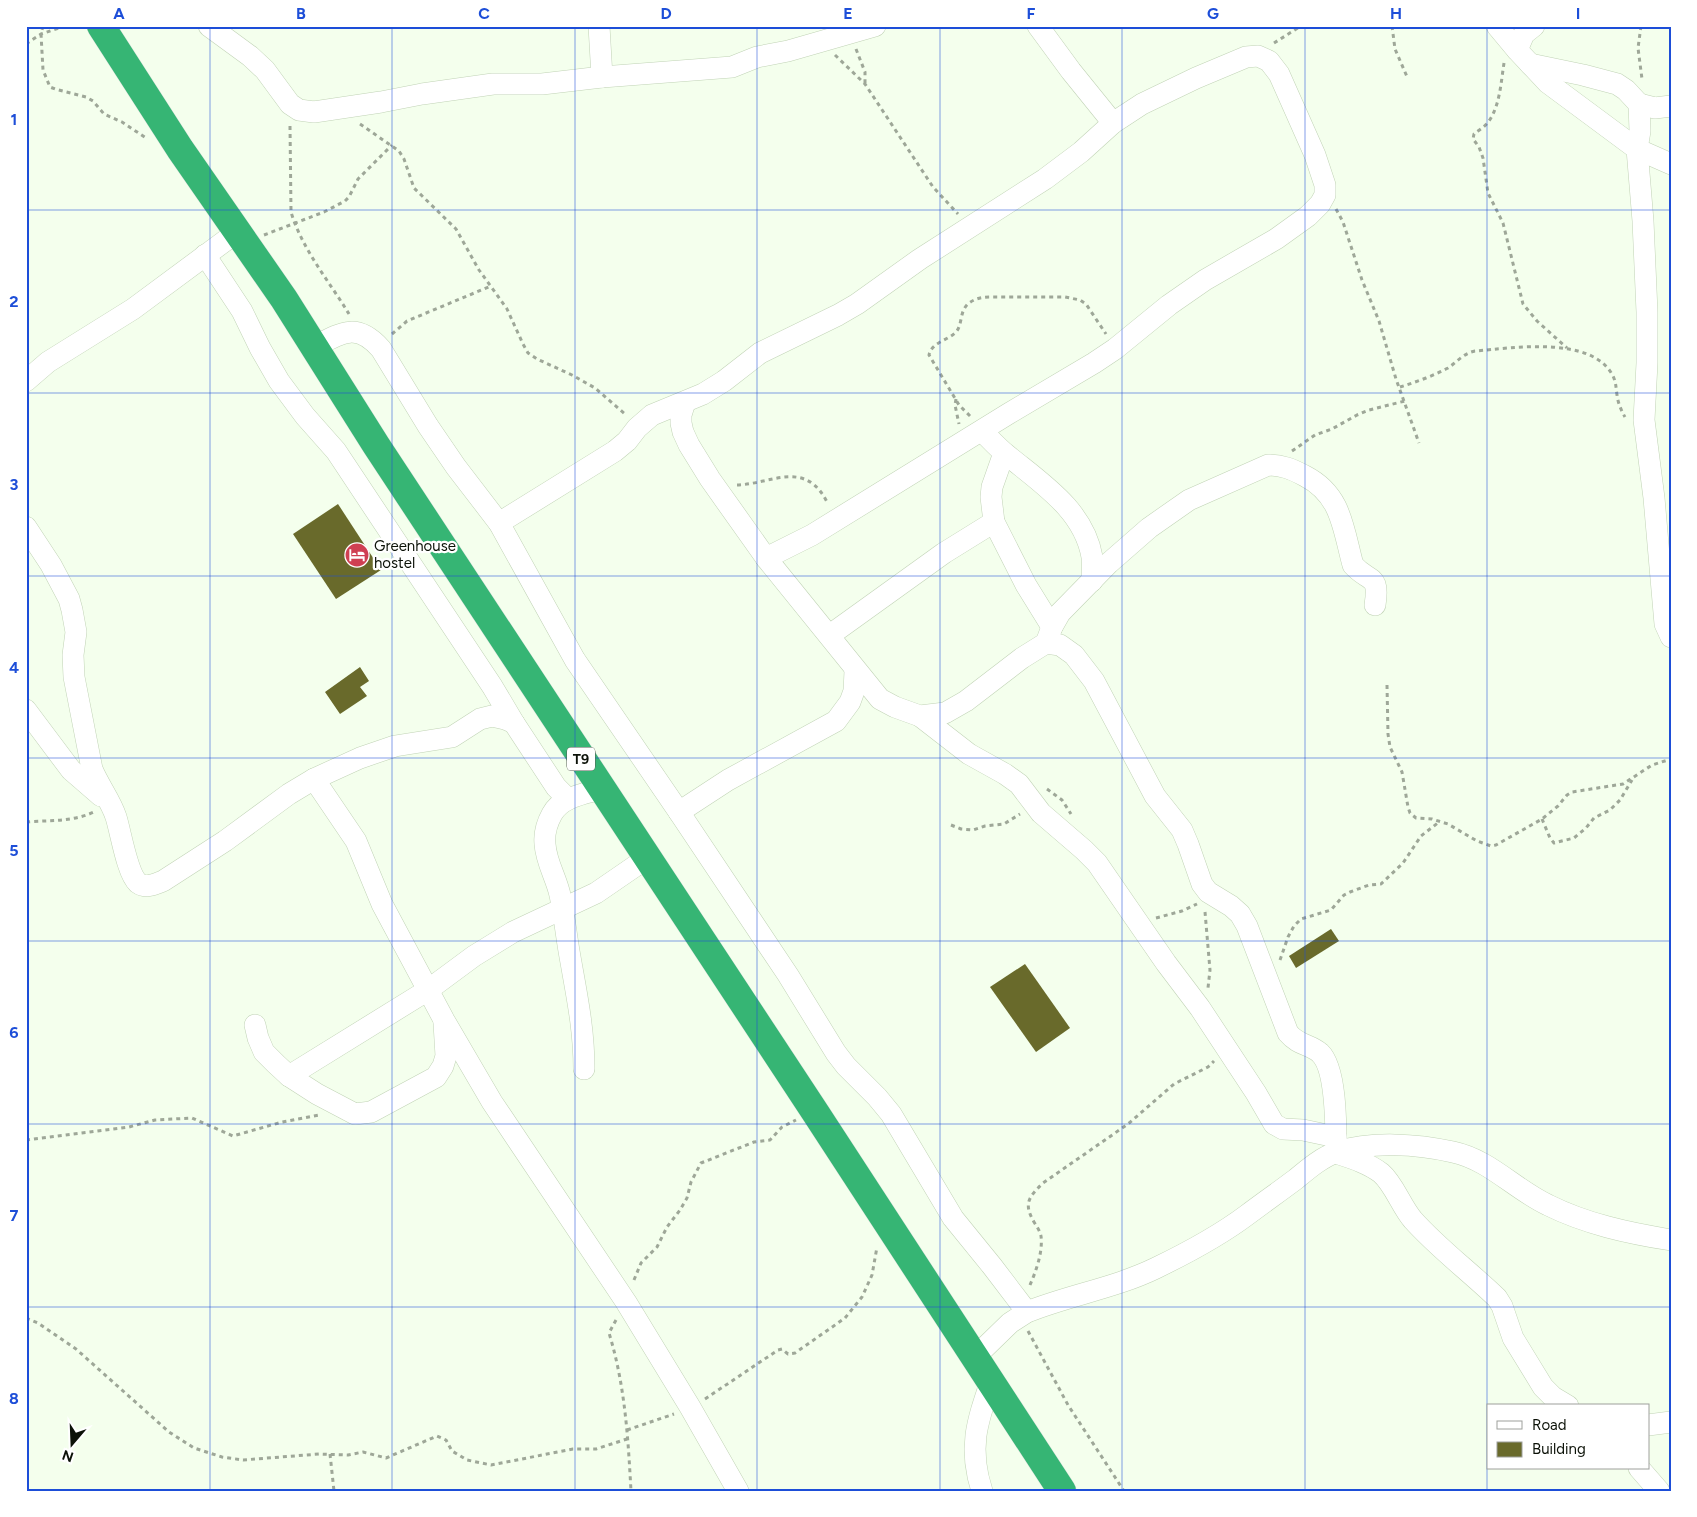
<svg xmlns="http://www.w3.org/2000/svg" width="1697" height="1517" font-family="Figtree,sans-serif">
<rect width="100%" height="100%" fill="#f4ffed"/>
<!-- building -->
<g fill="#696a2b">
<path d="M338,504L381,570L336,599L293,534Z"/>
<path d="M360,667L369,681L360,687L367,696L340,714L325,692Z"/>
<path d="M1331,929L1339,941L1296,968L1289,956Z"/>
<path d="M1025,964L1070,1028L1036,1052L990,987Z"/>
</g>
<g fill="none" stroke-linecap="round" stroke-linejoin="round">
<defs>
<g id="minor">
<path d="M209,26L250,56L265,70L290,104L299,110L314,112L381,102L422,94L493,84H542L602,77L599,26"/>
<path d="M1038,26L1071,71L1113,123"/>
<path d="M1497,26L1517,50L1548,83L1637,149L1671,164"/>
<path d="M1517,50L1524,34L1534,26"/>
<path d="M1530,64L1583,75L1617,84L1626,90L1639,104L1640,131L1637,149L1643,221L1647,312V363L1644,420L1654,498L1665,624L1671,637"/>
<path d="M602,77L732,67L757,57L788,51L875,26"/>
<path d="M1639,104L1655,108L1671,106"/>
<path d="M205,255L242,311L260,348L279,381L305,416L336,451L492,686L514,723"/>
<path d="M314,347C342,332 357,322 381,349L428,426L456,467L499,523L575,660L679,812L788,975L836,1053L846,1066L877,1097L891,1114L953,1218L992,1266L1027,1312"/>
<path d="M26,381L48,362L133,309L237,232"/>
<path d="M685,402L681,415V423L683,432L689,445L710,479L766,558L880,699L895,707L920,716L945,713L966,701L1022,658L1046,643L1060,645L1074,655L1094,681L1155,796L1182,830L1188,844L1202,884L1208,892L1231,906L1240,914L1247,926L1288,1033C1299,1046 1310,1044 1320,1053C1337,1069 1336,1130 1336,1153C1351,1158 1368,1163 1381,1173C1394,1184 1401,1206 1413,1220C1439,1249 1469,1271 1497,1298L1502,1306L1513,1338L1543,1387L1553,1397L1568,1406"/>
<path d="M982,431C990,439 998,448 1007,455C1041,483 1084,510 1092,557C1093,565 1092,573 1092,581"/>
<path d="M1004,453L992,487L991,497L994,522L1026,585L1052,627"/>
<path d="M499,523L615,451L627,441L637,428L652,415L703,394L724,381L760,353L838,315L857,304L920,259L1045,179L1081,152L1113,123L1142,104L1196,78L1246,57L1258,56L1269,61L1279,74L1315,155L1325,185V195L1320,204L1308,216L1276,239L1205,280L1169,305L1115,349L1094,363L1008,414L812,535L766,558"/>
<path d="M26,527L51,565L69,599L72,610L76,632L73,655L74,677L92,769C99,786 111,801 116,817C121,833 127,873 138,883C146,889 155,884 163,881L225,841L289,794L314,779L360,758L395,746L452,737L480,719L492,716L505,719L514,723L556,787L568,799"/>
<path d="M830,635L944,553L994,522"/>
<path d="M1046,643L1052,627L1060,613L1109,563L1149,528L1189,500L1268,465C1282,465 1292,469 1305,476C1342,495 1343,529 1353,565C1369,583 1380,573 1375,605"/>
<path d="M26,710L71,770L101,796"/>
<path d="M920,716L969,754L1005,774L1019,784L1041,813L1084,850L1097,863L1166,963L1200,1008L1256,1093L1274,1124L1283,1129L1303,1130L1336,1137"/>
<path d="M314,779L356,841L382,904L444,1020L492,1102L626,1302L690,1407L738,1491"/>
<path d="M679,812L728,780L836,721L850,702L854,691L855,671"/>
<path d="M255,1025L258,1038L264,1052L276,1064L289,1076L317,1094L355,1114L371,1112L436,1077L443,1066L446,1056L444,1023"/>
<path d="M584,1069C584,1027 576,992 569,951C566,933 564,914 560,895C556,877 546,862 545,844C544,834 547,823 552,814C561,797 584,794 601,789"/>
<path d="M289,1076L428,990L474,956L513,932L596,893L647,858"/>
<path d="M975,1357L1010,1323L1027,1312C1069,1295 1115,1288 1156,1268C1187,1253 1219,1236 1247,1215C1263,1203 1280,1191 1296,1179C1308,1169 1322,1157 1337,1152C1372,1141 1417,1144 1453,1152C1490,1160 1514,1189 1548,1205C1586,1224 1628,1233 1671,1240"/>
<path d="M1648,1425L1671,1422"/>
<path d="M1639,1468L1659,1491"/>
<path d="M982,1491C968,1448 977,1422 991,1381"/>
</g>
<path id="highway" d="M101,26L180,149L284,299L376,445L815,1112L1062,1491"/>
</defs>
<!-- minor casing -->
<use href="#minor" stroke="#c1d3b6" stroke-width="22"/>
<!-- highway casing -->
<use href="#highway" stroke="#e2e3e1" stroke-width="29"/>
<!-- path -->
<g stroke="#9ea798" stroke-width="3" stroke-dasharray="4 4" stroke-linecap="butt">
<path d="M43,26L41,34L43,70L50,87L55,89L86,97L93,101L104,114L122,122L146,138"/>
<path d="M1392,26L1395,49L1408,79"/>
<path d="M1641,26L1638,48L1642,79"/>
<path d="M1274,43L1301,26"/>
<path d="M26,44L41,34L65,26"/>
<path d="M856,49L865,72V84"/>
<path d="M835,55L865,84L933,187L958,214"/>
<path d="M1504,63C1501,82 1500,105 1489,121C1485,127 1479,130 1474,134L1473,139L1479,147L1483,158L1488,193L1503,223L1523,304L1537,321L1567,348"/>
<path d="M360,124L399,151L404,159L414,188L456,229L479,270L507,309L523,344L528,353L537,359L572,375L595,388L625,414"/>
<path d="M290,126L291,212C302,249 329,281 349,314"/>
<path d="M1336,209L1343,222L1362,280L1379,321L1396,379L1419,443"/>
<path d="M264,235L324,212L345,201L349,197L358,179L392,145"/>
<path d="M392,334L407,321L491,286"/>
<path d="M1400,387C1416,382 1433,376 1448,368C1457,362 1464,353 1475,351C1513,348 1592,335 1613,376C1616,382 1616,388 1617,395C1618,403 1621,410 1625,417"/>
<path d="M956,399L955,405L959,424"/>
<path d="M970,416L959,405L929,355C932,342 947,341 956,332C963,324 959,311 969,303C976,298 983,297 991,297H1065L1080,300L1086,304L1106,334"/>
<path d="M1292,451L1315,435L1332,429L1357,415L1369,410L1405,401"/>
<path d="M737,485C772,484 806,458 828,504"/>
<path d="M1387,685L1388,734L1390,747L1402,772L1408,807L1410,813L1416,818L1432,819L1448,824L1477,841L1491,846L1496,845L1542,819L1558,806L1567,795L1572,792L1623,784L1652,765L1671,759"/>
<path d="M1047,789L1062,800L1071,814"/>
<path d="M1542,819L1550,838L1554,843L1574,838L1586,828L1594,818L1610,810L1620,800L1632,780"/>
<path d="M26,822C50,820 72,822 94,812"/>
<path d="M951,825L961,829L973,830L985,826L1004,824L1020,814"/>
<path d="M1205,912L1210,970L1208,988"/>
<path d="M1156,918L1182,911L1197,904"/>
<path d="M1280,960L1288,937L1294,926L1301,919L1331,910L1344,895L1350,892L1369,885L1381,884L1403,863L1421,836L1439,822"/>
<path d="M26,1140L129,1127L155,1120L192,1118L233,1136L282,1122L319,1115"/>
<path d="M634,1280L641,1263L657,1247L667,1227L680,1210L687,1198L691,1182L701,1163L754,1142L770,1140L782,1127L796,1120"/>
<path d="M1030,1285C1036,1271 1043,1252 1041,1236C1040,1231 1037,1227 1034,1222C1023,1203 1029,1197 1043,1183L1128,1124L1174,1084L1208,1067L1214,1061"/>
<path d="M26,1318L38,1323L76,1349L169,1432L194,1448L222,1457L243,1460L319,1454L348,1455L363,1452L386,1458L437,1436L446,1440L452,1451L467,1460L491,1465L573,1449H596L627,1439"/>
<path d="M616,1320L609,1333C625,1385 628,1437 631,1491"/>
<path d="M1028,1331L1068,1405L1124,1491"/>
<path d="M705,1399L778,1350L782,1349L788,1354L795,1353L845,1318L862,1297L872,1275L877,1247"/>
<path d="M627,1430L674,1414"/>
<path d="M330,1454L334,1491"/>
</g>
<!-- minor -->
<use href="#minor" stroke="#fff" stroke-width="21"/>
<!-- highway -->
<use href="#highway" stroke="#36b574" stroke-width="28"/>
</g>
<!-- grid -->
<path fill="none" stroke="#1d4ed8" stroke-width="1" stroke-opacity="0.55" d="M210,26V1491M392,26V1491M575,26V1491M757,26V1491M940,26V1491M1122,26V1491M1305,26V1491M1487,26V1491M26,210H1671M26,393H1671M26,576H1671M26,758H1671M26,941H1671M26,1124H1671M26,1307H1671"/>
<!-- icons -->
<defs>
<symbol id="hotel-disc" viewBox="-11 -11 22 22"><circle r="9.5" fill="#cf3f52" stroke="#fff"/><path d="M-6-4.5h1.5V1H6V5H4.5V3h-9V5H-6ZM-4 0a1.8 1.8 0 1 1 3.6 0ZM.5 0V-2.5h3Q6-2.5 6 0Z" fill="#fff"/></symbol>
</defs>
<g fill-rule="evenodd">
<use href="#hotel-disc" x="343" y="541" width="28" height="28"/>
</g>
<g text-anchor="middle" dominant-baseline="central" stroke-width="4.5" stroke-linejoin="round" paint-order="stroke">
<!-- shield labels -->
<rect fill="#fff" stroke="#555952" stroke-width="1" x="567" y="747.5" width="28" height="23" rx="4"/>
<g font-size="14" font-weight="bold" fill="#0c1208">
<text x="581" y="759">T9</text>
</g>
<!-- poi labels -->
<g font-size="15" fill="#0c1208" stroke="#fff" text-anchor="start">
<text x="374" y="546">Greenhouse<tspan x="374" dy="17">hostel</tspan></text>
</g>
</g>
<!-- border -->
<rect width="1697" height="1517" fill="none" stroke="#ffffff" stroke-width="55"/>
<!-- legend -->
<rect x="1487" y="1404" width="162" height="65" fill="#ffffff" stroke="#9ea09c"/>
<rect x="1497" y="1421" width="25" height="8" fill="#ffffff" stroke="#9ea09c"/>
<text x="1532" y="1430" font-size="15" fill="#0c1208">Road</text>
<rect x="1497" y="1442" width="25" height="15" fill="#696a2b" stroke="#9ea09c"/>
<text x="1532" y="1454" font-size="15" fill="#0c1208">Building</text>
<!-- north arrow -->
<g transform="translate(72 1444) rotate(199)" stroke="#ffffff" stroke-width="4" paint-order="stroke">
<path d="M0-4L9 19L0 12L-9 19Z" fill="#0c1208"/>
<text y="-8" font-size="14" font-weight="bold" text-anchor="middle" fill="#0c1208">N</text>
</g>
<rect x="28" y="28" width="1642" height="1462" fill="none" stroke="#1d4ed8" stroke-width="2"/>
<g font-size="16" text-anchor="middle" font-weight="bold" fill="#1d4ed8">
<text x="119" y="19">A</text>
<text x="301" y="19">B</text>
<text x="484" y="19">C</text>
<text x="666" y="19">D</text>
<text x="848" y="19">E</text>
<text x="1031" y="19">F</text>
<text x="1213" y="19">G</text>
<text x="1396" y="19">H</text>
<text x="1578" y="19">I</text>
<text x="14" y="125">1</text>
<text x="14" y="307">2</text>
<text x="14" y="490">3</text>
<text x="14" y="673">4</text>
<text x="14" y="856">5</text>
<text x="14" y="1038">6</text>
<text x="14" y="1221">7</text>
<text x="14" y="1404">8</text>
</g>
</svg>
